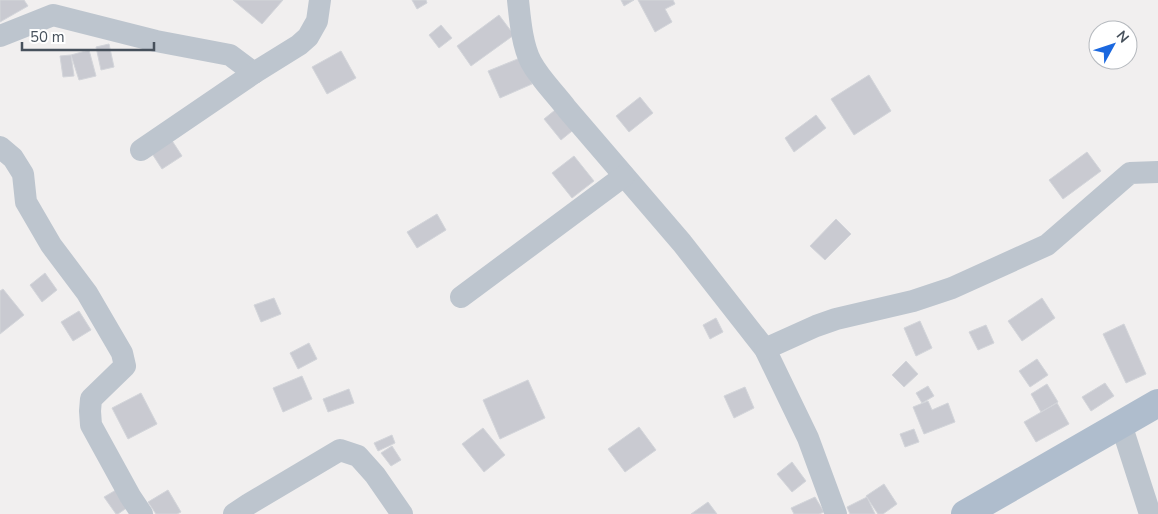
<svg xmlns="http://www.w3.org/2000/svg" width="1158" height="514" font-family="'Nunito Sans',sans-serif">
<rect width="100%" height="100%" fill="#f1efef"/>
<!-- building -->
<g fill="#c9cad1" stroke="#d3d5da">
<path d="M0,0H24L28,6L0,22Z"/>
<path d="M233,0H283L262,24Z"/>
<path d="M412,0H426L427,3L417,9Z"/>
<path d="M621,0H634L624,6Z"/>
<path d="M638,0H673L675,4L665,9L672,22L655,32Z"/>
<path d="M499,15L514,35L471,66L457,46Z"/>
<path d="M441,25L452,38L439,48L429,35Z"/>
<path d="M109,44L114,67L101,70L96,47Z"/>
<path d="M89,50L96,76L79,80L71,55Z"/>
<path d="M341,51L356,78L327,94L312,67Z"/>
<path d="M71,55L74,76L63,77L60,56Z"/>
<path d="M520,58L532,84L500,98L488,71Z"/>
<path d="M869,75L891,111L854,135L831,99Z"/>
<path d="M640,97L653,113L629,132L616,116Z"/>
<path d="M560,106L577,127L561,140L544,119Z"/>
<path d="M816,115L826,128L794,152L785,138Z"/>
<path d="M169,136L182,156L162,169L149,149Z"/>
<path d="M1087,152L1101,171L1063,199L1049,180Z"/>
<path d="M574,156L594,181L572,198L552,173Z"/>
<path d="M437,214L446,230L417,248L407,232Z"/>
<path d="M836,219L851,234L825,260L810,246Z"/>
<path d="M45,273L57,290L42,302L30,285Z"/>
<path d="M3,289L24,315L0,334V291Z"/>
<path d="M274,298L281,314L261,322L254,305Z"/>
<path d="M1042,298L1055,318L1022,341L1008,321Z"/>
<path d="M79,311L91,330L73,341L61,322Z"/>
<path d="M716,318L723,332L710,339L703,325Z"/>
<path d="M920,321L932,348L916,356L904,328Z"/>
<path d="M1124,324L1146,374L1126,383L1103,334Z"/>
<path d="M986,325L994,343L978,350L969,332Z"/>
<path d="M309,343L317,359L298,369L290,353Z"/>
<path d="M1037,359L1048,375L1030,387L1019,371Z"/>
<path d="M906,361L918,374L904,387L892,375Z"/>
<path d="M302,376L312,399L283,412L273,388Z"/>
<path d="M528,380L545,418L500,439L483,400Z"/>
<path d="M1105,383L1114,396L1091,411L1082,397Z"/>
<path d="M1047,384L1058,402L1041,412L1031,394Z"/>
<path d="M928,386L934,396L922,403L916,393Z"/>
<path d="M745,387L754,408L734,418L724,396Z"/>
<path d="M349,389L354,403L328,412L323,399Z"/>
<path d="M141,393L157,424L128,439L112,408Z"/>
<path d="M928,401L932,410L948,403L955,422L924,434L913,407Z"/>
<path d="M1057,403L1069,424L1036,442L1024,422Z"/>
<path d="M639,427L656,450L625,472L608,449Z"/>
<path d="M483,428L505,455L484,472L462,444Z"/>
<path d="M914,429L919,442L905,447L900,434Z"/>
<path d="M392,435L395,443L378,451L374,443Z"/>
<path d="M392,446L401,460L391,466L381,453Z"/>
<path d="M792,462L806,481L792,492L777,474Z"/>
<path d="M884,484L897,504L883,514H878L866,496Z"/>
<path d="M116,490L128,507L118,514H116L104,497Z"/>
<path d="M168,490L181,512L177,514H156L148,502Z"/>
<path d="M815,497L824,512L819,514H794L791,508Z"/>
<path d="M867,497L875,514H850L847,507Z"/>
<path d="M708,502L717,514H691Z"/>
</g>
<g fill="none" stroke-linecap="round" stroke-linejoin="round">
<!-- minor -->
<g stroke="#bdc5ce" stroke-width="22">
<path d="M518,0C520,19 522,45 531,62C540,79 555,93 567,109L682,243L765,349L808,438L836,514"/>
<path d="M0,36L53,15L156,41L230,55L254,73"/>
<path d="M0,147L13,158L23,174L26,202L51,245L87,293L122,353L125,366L91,399L90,411L91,425L130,496L142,514"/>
<path d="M141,150L254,73L299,45L308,37L317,21L320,0"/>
<path d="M461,297L624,176"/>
<path d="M765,349L816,326L836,319L913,301L952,288L1047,245L1130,173L1158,172"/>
<path d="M1121,424L1150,514"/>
<path d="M234,514L249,504L340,450L358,456L375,475L402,514"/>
</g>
<!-- major -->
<path stroke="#afbdcd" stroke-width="28" d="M965,514L1158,403"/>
</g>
<!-- north arrow -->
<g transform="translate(1113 45) rotate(50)"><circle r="24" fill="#ffffff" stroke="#b5b9be"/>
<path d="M0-4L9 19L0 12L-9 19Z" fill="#1b68df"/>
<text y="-8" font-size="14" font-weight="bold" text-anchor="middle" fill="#47515c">N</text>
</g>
<!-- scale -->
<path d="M22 42v8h132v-8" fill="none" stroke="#47515c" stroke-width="2.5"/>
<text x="30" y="42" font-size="15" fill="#47515c" stroke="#ffffff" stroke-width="4" paint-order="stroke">50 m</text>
</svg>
